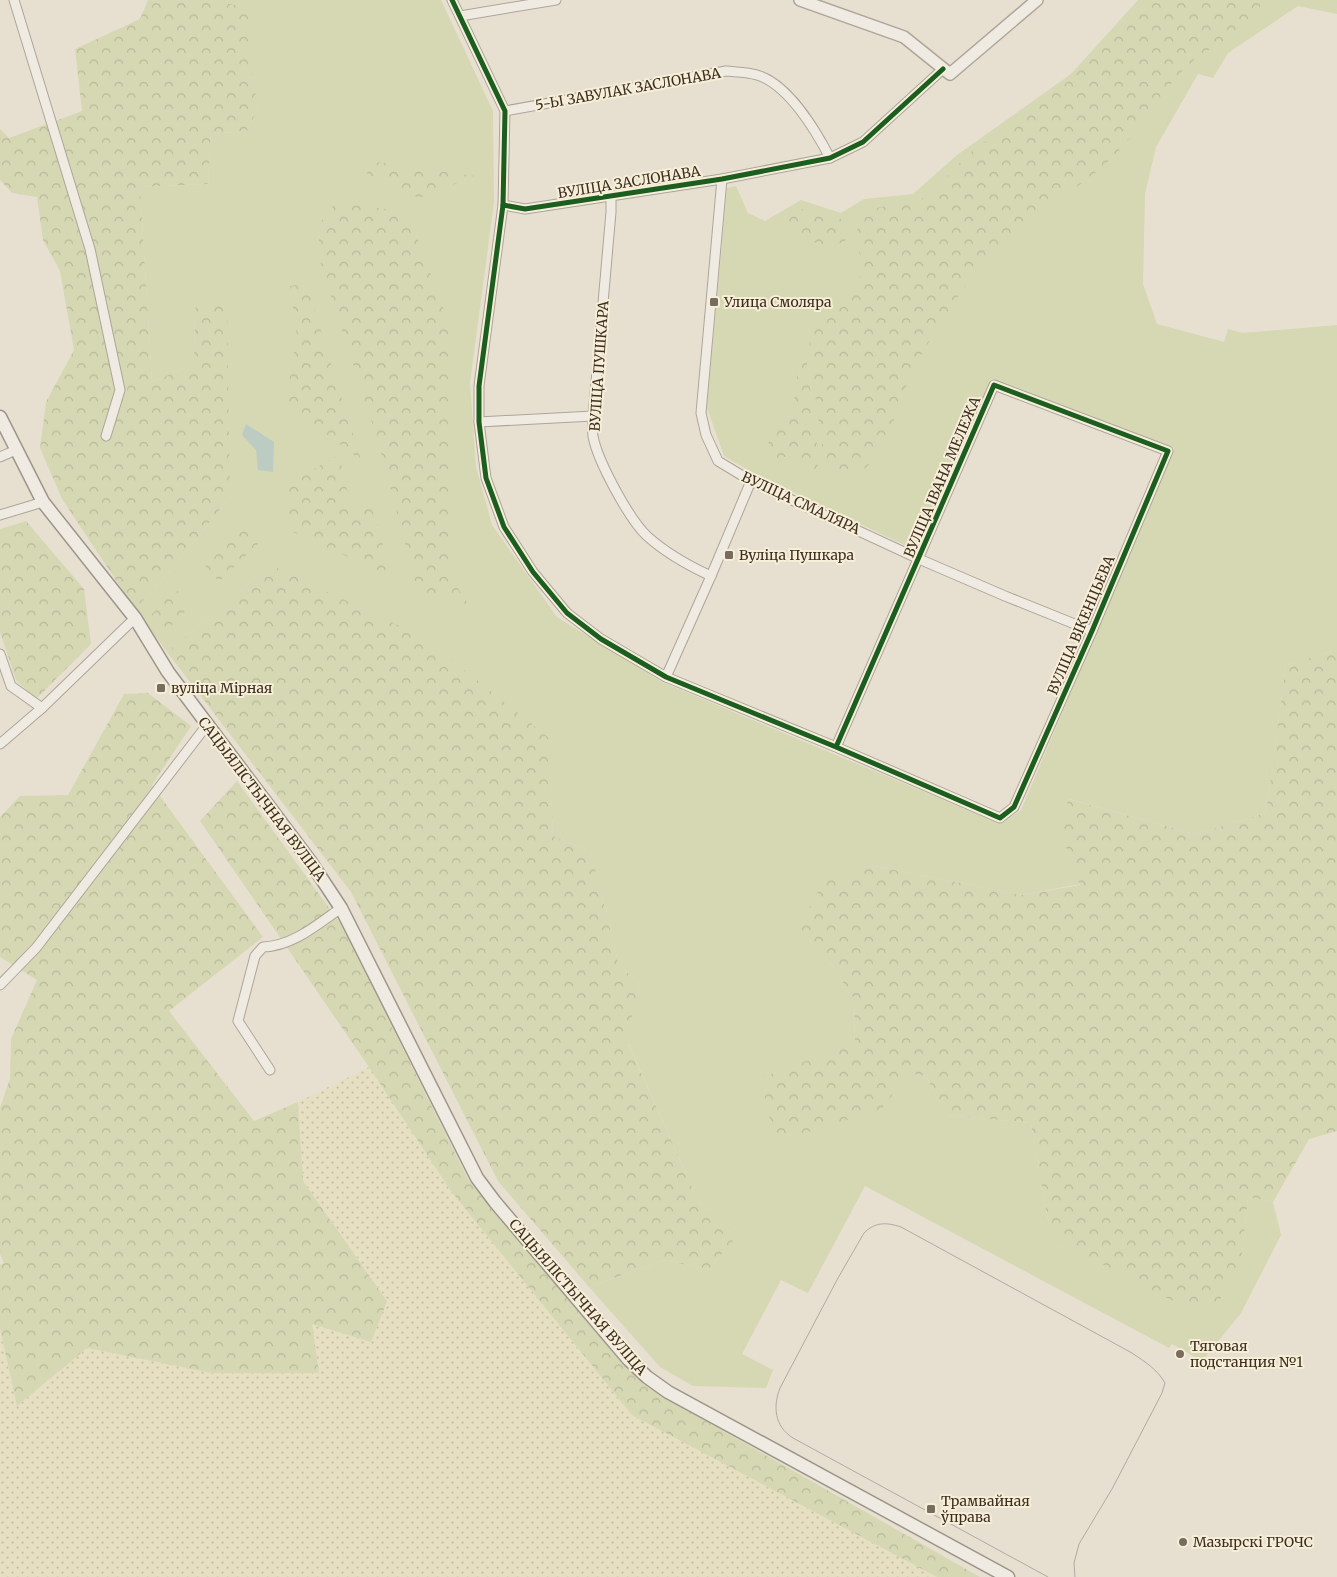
<svg xmlns="http://www.w3.org/2000/svg" width="1337" height="1577" font-family="Merriweather,serif">
<defs>
<pattern id="farmland-dots" width="8" height="8" patternUnits="userSpaceOnUse" patternTransform="scale(1.25)"><rect width="8" height="8" fill="#e6dfc2"/><path d="M2 2h.1M6 6h.1" fill="none" stroke="#c6c0a6" stroke-width="1.8" stroke-linecap="round"/></pattern>
<pattern id="forest-crowns" width="20" height="18" patternUnits="userSpaceOnUse" patternTransform="scale(1.25)"><rect width="20" height="18" fill="#d6d7b3"/><path d="M2 6a3 3 0 1 1 6 0M12 15a3 3 0 1 1 6 0" fill="none" stroke="#b9b99a"/></pattern>
</defs>
<rect width="100%" height="100%" fill="#e7e0d1"/>
<!-- farmland -->
<path fill="url(#farmland-dots)" d="M369,1067L451,1191L632,1415L937,1577H0V1330L17,1406L87,1348L212,1373H319L311,1323L387,1300L303,1181L298,1102Z"/>
<!-- green -->
<path fill="#d6d7b3" d="M211,0H441L493,111L494,202L470,383L476,467L492,525L557,617L662,682L1001,824L1021,810L1174,449L991,379L917,551L755,474L724,456L707,408L727,188L736,186L748,213L765,221L801,200L841,213L864,199L913,194L957,155L1071,74L1138,0H1337V14L1298,6L1228,53L1213,78L1198,74L1156,147L1145,194L1143,284L1157,324L1224,342L1228,329L1242,333L1337,325V652L1333,651L1286,665L1266,813L1195,834L1069,799L1062,837L1080,884L1022,895L874,866L798,928L832,965L854,999L855,1044L881,1110L909,1072L926,1076L946,1115L1031,1123L1051,1237L1242,1255L1248,1197L1273,1202L1281,1235L1241,1313L1202,1361L1172,1344L1169,1348L865,1186L808,1293L781,1280L742,1354L773,1370L766,1388L693,1386L660,1367L589,1287L664,1260L709,1270L740,1232L699,1203L627,1040L639,983L619,966L591,852L553,836L548,738L271,565L167,652L135,609L171,570L230,497L195,308L194,364L152,382L140,187L208,184L211,134L247,131L258,108L250,60Z"/>
<!-- forest -->
<g fill="url(#forest-crowns)">
<path d="M148,0H211L248,8L250,60L258,108L247,131L211,134L208,184L140,187L152,382L194,364L195,308L227,298L230,497L171,570L135,609L62,499L40,448L46,402L74,350L60,271L43,240L37,197L12,193L0,180V129L9,138L82,111L75,49L140,19Z"/>
<path d="M1145,0H1262C1255,31 1215,42 1193,61C1160,89 1142,129 1111,159C1070,199 1015,218 980,266C959,294 939,324 922,354C915,366 909,379 904,392C895,416 878,478 844,476C830,475 826,464 823,453L810,356L809,330L812,321L820,313L840,303L849,296L857,284L862,273V264L855,234L863,217L870,211L880,207L914,203L928,195L971,152L1065,84L1081,69Z"/>
<path d="M370,161L475,176L419,198L367,174Z"/>
<path d="M335,203L394,210L412,224L449,323L452,389L449,575L469,605L418,592L377,438L321,266L318,226Z"/>
<path d="M803,209C819,212 858,216 847,239C821,261 758,214 803,209Z"/>
<path d="M306,283L361,460L285,403L297,337L290,286Z"/>
<path d="M804,358L807,364L819,461L817,467L813,472C802,471 802,463 793,458C787,455 780,458 773,458C756,444 788,415 794,400C798,388 796,376 797,364L799,361Z"/>
<path d="M339,455L351,507L373,509L392,577L289,530L285,485Z"/>
<path d="M26,521L84,589L91,644L36,699L16,680L0,632V529Z"/>
<path d="M248,524L264,538L219,582L205,566Z"/>
<path d="M271,565L425,638L549,738L553,836L591,852L619,966L639,983L627,1041L699,1203L740,1232L709,1270L664,1260L589,1287L498,1181L351,892L167,652Z"/>
<path d="M176,589L189,608L163,634L150,616Z"/>
<path d="M1333,651L1337,652V1131L1309,1139L1273,1202L1248,1197L1242,1255L1218,1304L1171,1300L1051,1237L1031,1123L946,1115L926,1076L909,1073L881,1110L775,1142L760,1078L855,1043L854,999L832,965L798,928L824,881L874,866L1022,895L1080,885L1062,837L1068,799L1195,834L1266,813L1286,665Z"/>
<path d="M148,693L191,726L152,785L263,937L169,1011L254,1121L298,1102L303,1181L387,1301L371,1342L312,1324L319,1373H212L87,1348L17,1406L0,1329V1265L4,1263L0,1254V1108L10,1078L11,1039L37,980L0,957V817L20,796L68,795L124,694Z"/>
<path d="M237,781L340,923L469,1181L633,1374L665,1398L980,1577H937L632,1415L451,1191L369,1067L200,821Z"/>
</g>
<!-- water -->
<path fill="#bcccc2" d="M246,424L274,442L273,472L258,470L256,450L242,435Z"/>
<g fill="none" stroke-linecap="round" stroke-linejoin="round">
<defs>
<g id="minor">
<path d="M14,0L90,249L120,390L106,436"/>
<path d="M452,0L505,111L503,205L479,386V422L486,478L504,527L533,572L567,613L601,639L666,677L836,747L1000,818L1014,807L1092,631L1168,451L994,385L836,747"/>
<path d="M460,16L556,0"/>
<path d="M505,111L726,71C735,72 748,72 757,75C788,84 816,131 830,158"/>
<path d="M722,179L701,413L706,435L718,461L751,481L919,559L1005,596L1092,631"/>
<path d="M611,195V212L593,416C593,423 592,429 593,436C597,460 629,519 647,536C667,554 687,565 711,576"/>
<path d="M503,205L525,209L722,179L830,158L863,142L943,69"/>
<path d="M479,422L593,416"/>
<path d="M0,457L16,450"/>
<path d="M0,515L43,502"/>
<path d="M0,654L11,686L42,708"/>
<path d="M666,677L711,576L751,481"/>
<path d="M0,744L42,708L135,618"/>
<path d="M0,985L36,948L207,725"/>
<path d="M270,1070L238,1021L255,956L263,947C293,946 318,924 341,908"/>
</g>
<path id="tertiary" d="M800,0L904,37L950,74L1037,0"/>
<path id="secondary" d="M0,417L43,502L135,618L168,672L310,861L341,908L477,1178L495,1202L629,1360L647,1377L668,1392L1008,1577"/>
</defs>
<!-- minor casing -->
<use href="#minor" stroke="#ada599" stroke-width="11"/>
<!-- tertiary casing -->
<use href="#tertiary" stroke="#ada599" stroke-width="14"/>
<!-- secondary casing -->
<use href="#secondary" stroke="#9c958a" stroke-width="15"/>
<!-- minor -->
<use href="#minor" stroke="#efebe3" stroke-width="9"/>
<!-- tertiary -->
<use href="#tertiary" stroke="#efebe3" stroke-width="11"/>
<!-- secondary -->
<use href="#secondary" stroke="#efebe3" stroke-width="12"/>
<!-- tram -->
<path stroke="#afaaa2" stroke-width="1" d="M1048,1577L793,1438C774,1426 773,1406 780,1388L838,1278L864,1233C875,1222 886,1222 901,1227L1132,1353C1145,1362 1157,1369 1165,1383L1162,1393L1112,1489L1079,1544L1074,1563L1075,1577"/>
<defs>
<g id="cycleway">
<path d="M452,0L505,111L503,205L479,386V422L486,478L504,527L533,572L567,613L601,639L666,677L836,747L1000,818L1014,807L1092,631L1168,451L994,385L836,747"/>
<path d="M503,205L525,209L722,179L830,158L863,142L943,69"/>
</g>
</defs>
<!-- cycleway casing -->
<use href="#cycleway" stroke="#f7eed8" stroke-width="8"/>
<!-- cycleway -->
<use href="#cycleway" stroke="#1b5e20" stroke-width="5"/>
</g>
<!-- markers -->
<g fill="#786c5e" stroke="#f7eed8" stroke-width="2">
<rect x="709" y="297" width="10" height="10" rx="2.5"/>
<rect x="724" y="550" width="10" height="10" rx="2.5"/>
<rect x="156" y="683" width="10" height="10" rx="2.5"/>
<circle cx="1180" cy="1354" r="5"/>
<rect x="926" y="1504" width="10" height="10" rx="2.5"/>
<circle cx="1183" cy="1542" r="5"/>
</g>
<g text-anchor="middle" dominant-baseline="central" stroke-width="4" stroke-linejoin="round" paint-order="stroke">
<!-- street labels -->
<g font-size="14" fill="#3d2e20" stroke="#f7eed8">
<text transform="translate(628 89) rotate(-10)">5-Ы ЗАВУЛАК ЗАСЛОНАВА</text>
<text transform="translate(629 182) rotate(-9)">ВУЛІЦА ЗАСЛОНАВА</text>
<text transform="translate(599 366) rotate(-86)">ВУЛІЦА ПУШКАРА</text>
<text transform="translate(942 477) rotate(-67)">ВУЛІЦА ІВАНА МЕЛЕЖА</text>
<text transform="translate(801 503) rotate(25)">ВУЛІЦА СМАЛЯРА</text>
<text transform="translate(1081 625) rotate(-67)">ВУЛІЦА ВІКЕНЦЬЕВА</text>
<text transform="translate(262 799) rotate(53)">САЦЫЯЛІСТЫЧНАЯ ВУЛІЦА</text>
<text transform="translate(578 1297) rotate(49)">САЦЫЯЛІСТЫЧНАЯ ВУЛІЦА</text>
</g>
<!-- poi labels -->
<g font-size="14" fill="#3d2e20" stroke="#f7eed8" text-anchor="start">
<text x="724" y="302">Улица Смоляра</text>
<text x="739" y="555">Вуліца Пушкара</text>
<text x="171" y="688">вуліца Мірная</text>
<text x="1190" y="1346">Тяговая<tspan x="1190" dy="16">подстанция №1</tspan></text>
<text x="941" y="1501">Трамвайная<tspan x="941" dy="16">ўправа</tspan></text>
<text x="1193" y="1542">Мазырскі ГРОЧС</text>
</g>
</g>
</svg>
